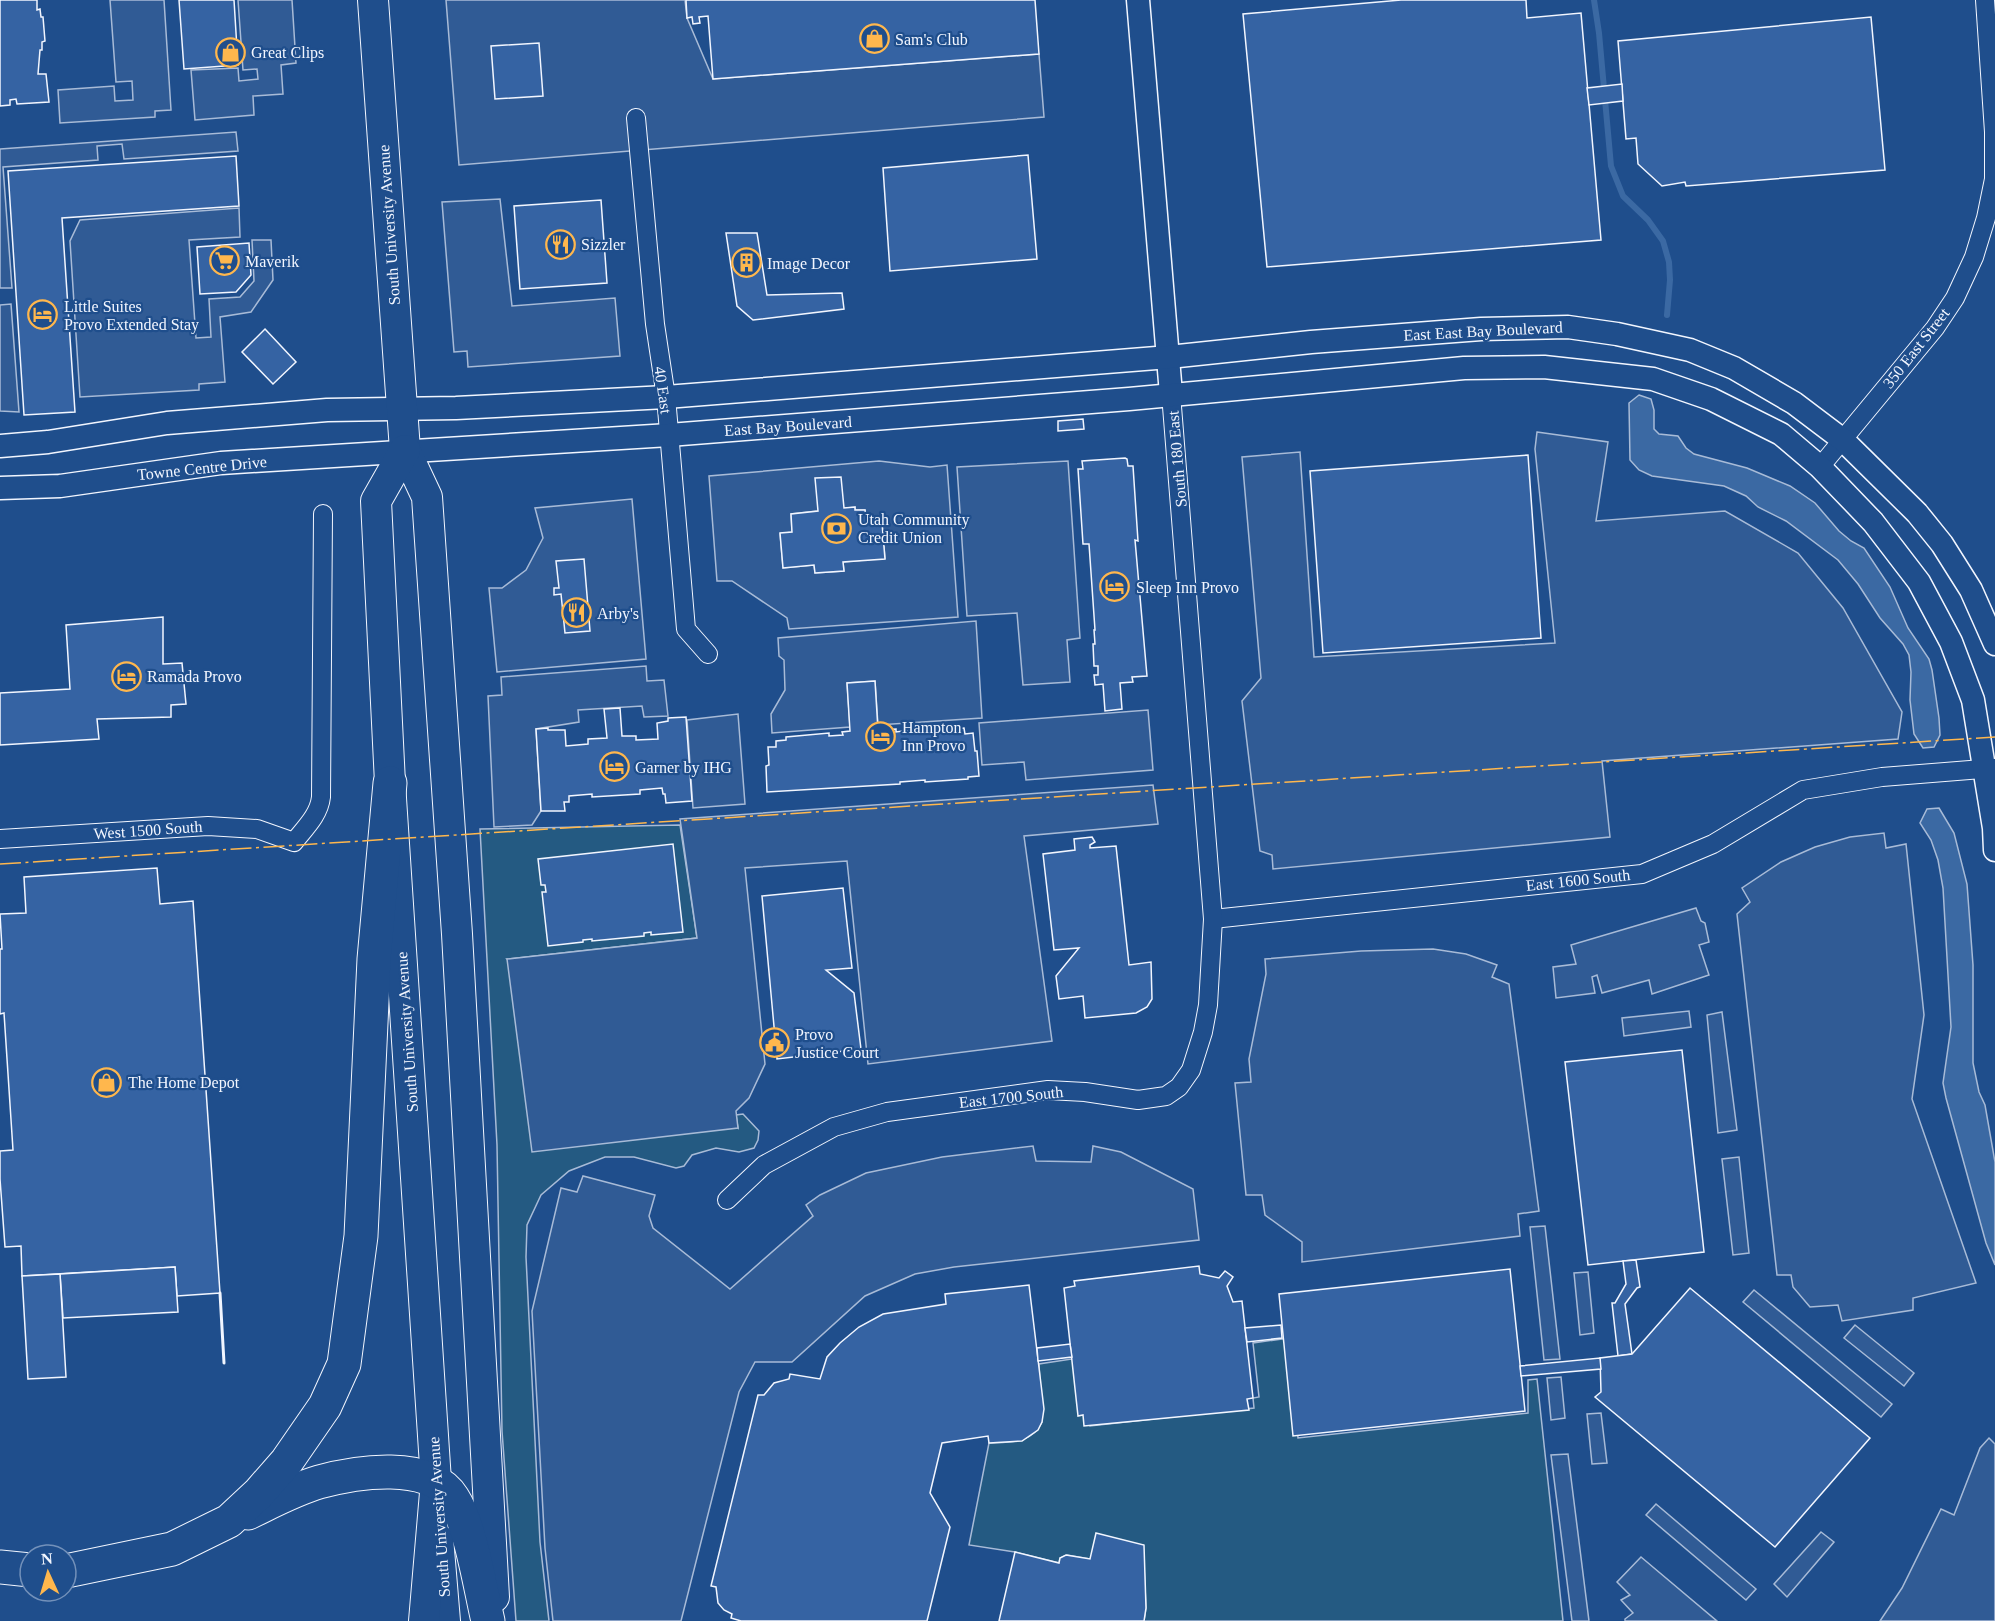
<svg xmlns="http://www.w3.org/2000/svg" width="1995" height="1621" font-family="Georgia,serif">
<rect width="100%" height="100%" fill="#1f4e8c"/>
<!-- green -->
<g fill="#245a82" stroke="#a8bbd7" stroke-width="1.5">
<path d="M680,825L697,938L507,959L738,1128L736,1115L743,1114L759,1131L758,1140L754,1148L739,1152L716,1148L692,1155L684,1166L676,1168L634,1157H605L569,1171L541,1195L527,1225L526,1257L540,1542L549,1621H516L502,1431L497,1145L480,829Z"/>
<path d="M1289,1338L1298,1438L1528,1413V1380L1537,1379L1563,1621H1144L1146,1608L1143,1545L1090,1559L1067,1555L1060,1558L1059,1563L1015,1552L969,1545L989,1443C1010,1442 1032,1444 1042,1422L1039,1364L1078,1358L1090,1426L1254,1408L1253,1398L1259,1397L1253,1343Z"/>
</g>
<!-- parking -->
<g fill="#305b95" stroke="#a8bbd7" stroke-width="1.5" fill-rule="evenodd">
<path d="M110,0H164L171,110L155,111V117L60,123L58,90L114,86L115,101L133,100L132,81L116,82Z"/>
<path d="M238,0H292L296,63L281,65L283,94L253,96L254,115L195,120L191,70L238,68L239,81L258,79L257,69L243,70Z"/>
<path d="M446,0H685L687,18L713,79L1039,54L1044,117L459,165Z"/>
<path d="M236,132L238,151L124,159L122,144L97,146L98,160L3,167L12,288H0V149Z"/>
<path d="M500,199L512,306L615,298L620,356L468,367L467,351L454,352L442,202Z"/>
<path d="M239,208L240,237L189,240L196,338L211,337L209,299L240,297L254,281L252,240H271L273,280L251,312L220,317L225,382L199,384V390L80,397L70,241L80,220Z"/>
<path d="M11,304L19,412L0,411V305Z"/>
<path d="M1537,432L1608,442L1596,521L1725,511L1798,553L1843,608L1902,712L1898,739L1602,761L1610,837L1273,869L1272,855L1260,851L1242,701L1261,678L1242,457L1300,452L1314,657L1555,643L1535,449Z"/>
<path d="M879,461L930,467L947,465L958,617L789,629L787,618L732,581H717L709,476ZM855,507V510H865L867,523H882L885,558L843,562L844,571L815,573L814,565L783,568L780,534L792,532L791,514Z"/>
<path d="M1068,461L1080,638L1067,640L1070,682L1023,685L1017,613L967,616L957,467Z"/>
<path d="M632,499L646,659L497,672L489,588H502L526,570L543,538L535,508Z"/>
<path d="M976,621L982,718L878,725L875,681L847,683L850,727L772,733L771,714L785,690L784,660L779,656L778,638Z"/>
<path d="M646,666L647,681L664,680L668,716L644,717L642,706L578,710L579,722L536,729L541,811L532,825L494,827L488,696L502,695L501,677Z"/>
<path d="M1148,710L1153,770L1026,780L1024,762L982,765L979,723Z"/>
<path d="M738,714L745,804L693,808L687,720Z"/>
<path d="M1153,785L1158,824L1024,836L1052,1041L868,1064L847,861L745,868L765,1064L749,1098L736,1111L738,1128L532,1152L507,959L697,938L680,819Z"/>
<path d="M1884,833L1886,848L1906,844L1924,1015L1912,1099L1976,1283L1913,1298V1310L1842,1321L1838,1305L1810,1307L1793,1287L1791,1275H1777L1737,914L1750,902L1742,888L1781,862L1815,847L1850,837Z"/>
<path d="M1696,908L1701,921L1705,923L1709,942L1699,945L1709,975L1652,994L1649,980L1602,993L1597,975L1592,977L1595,993L1556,998L1553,967L1576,964L1571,945Z"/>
<path d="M1433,949L1466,954L1497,965L1492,977L1509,984L1539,1211L1518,1214L1520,1236L1302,1262V1242L1265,1215L1262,1195H1246L1235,1083L1251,1082L1249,1059L1266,974L1265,959L1361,951Z"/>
<path d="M1689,1011L1691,1027L1624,1036L1622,1018Z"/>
<path d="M1722,1012L1737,1130L1718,1133L1707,1015Z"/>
<path d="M1033,1146L1036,1161L1091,1162L1093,1146L1121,1152L1193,1189L1199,1240L954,1267L915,1274L865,1296L792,1362H755L739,1392L681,1621H553L545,1548L532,1311L561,1188L577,1192L583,1176L655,1195L649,1216L653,1228L730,1289L813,1216L806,1205L820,1195L866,1173L942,1157Z"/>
<path d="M1739,1157L1749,1253L1733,1255L1722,1159Z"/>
<path d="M1545,1226L1560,1359L1544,1360L1530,1227Z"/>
<path d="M1588,1272L1594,1333L1580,1335L1574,1273Z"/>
<path d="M1754,1290L1892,1404L1881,1417L1743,1302Z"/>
<path d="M1855,1325L1914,1373L1904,1386L1844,1338Z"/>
<path d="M1561,1377L1565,1418L1551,1420L1547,1378Z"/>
<path d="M1601,1413L1607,1463L1592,1464L1587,1414Z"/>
<path d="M1989,1438L1995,1444V1621H1880L1902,1588L1941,1509L1954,1515L1980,1448Z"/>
<path d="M1568,1454L1589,1621H1572L1551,1455Z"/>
<path d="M1656,1504L1756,1589L1746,1600L1646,1515Z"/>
<path d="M1821,1532L1834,1542L1787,1597L1774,1584Z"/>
<path d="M1641,1557L1717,1621H1625V1619L1633,1613L1621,1600L1630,1595L1617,1582Z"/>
</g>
<!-- water -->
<g fill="#3b69a3" stroke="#a8bbd7" stroke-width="1.5">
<path d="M1639,395L1651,399L1654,410V429L1659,434L1678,436L1686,448L1694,454L1747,468L1790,486L1815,503L1839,531L1851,541L1864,548L1890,587L1908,628L1929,659L1932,670L1939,718L1940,735L1934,747L1923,748L1914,734L1910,700L1911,672L1909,655L1903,644L1880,618L1858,584L1838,560L1786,521L1758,507L1746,496L1724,486L1652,476L1639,470L1630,460L1629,403Z"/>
<path d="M1939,808L1954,833L1967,884L1973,965V1063L1979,1092L1985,1105L1995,1162V1265L1986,1243L1946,1098L1943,1083L1951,1027L1943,888L1938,860L1931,840L1920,823L1927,809Z"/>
</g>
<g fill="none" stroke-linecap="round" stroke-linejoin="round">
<!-- stream -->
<path stroke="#3b69a3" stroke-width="6" d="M1594,0L1599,33L1611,166L1623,196L1648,220L1663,241L1669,262L1670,280L1667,315"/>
</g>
<!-- building -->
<g fill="#3563a3" stroke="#f2f6ff" stroke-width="1.5">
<path d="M0,0H37V10L40,9L41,17H43L45,41L42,42V50H40L38,74H46L49,102L17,104L16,99L10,100V105L0,106Z"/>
<path d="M179,0H234L238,65L184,69Z"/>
<path d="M686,0H1035L1039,54L713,79L708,16L699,17L700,23L693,24L692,17L687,18Z"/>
<path d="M1401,0H1526L1527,18L1581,13L1601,240L1267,267L1243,14Z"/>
<path d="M1871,17L1885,170L1686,186L1685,182L1662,186L1638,164L1636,138L1626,139L1618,41Z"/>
<path d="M539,43L543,96L495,99L491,46Z"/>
<path d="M1622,84L1623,101L1589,105L1587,88Z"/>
<path d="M1028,155L1037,259L890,271L883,168Z"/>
<path d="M236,156L239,206L62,218L75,412L24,415L8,171Z"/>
<path d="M601,200L607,283L520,289L514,206Z"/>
<path d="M726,233H757L767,295L842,293L844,309L753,320L737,306Z"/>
<path d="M249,243L251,275L236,292L200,294L197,247Z"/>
<path d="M265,329L296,362L273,384L242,352Z"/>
<path d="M1083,419L1084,429L1058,431V421Z"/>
<path d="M1528,455L1541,638L1323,653L1310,471Z"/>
<path d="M1125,458L1127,459L1128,466H1133L1138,541L1135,540L1147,676L1132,677L1133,682L1120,683L1122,709L1105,711L1103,684L1095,685L1094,675H1098V666H1094L1093,644H1095L1094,630H1095L1089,544H1083L1078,469H1083L1082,461Z"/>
<path d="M841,477L844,508L855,507V510H865L867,523H882L885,559L843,562L844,571L815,573L814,565L783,568L780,533L792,532L791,514L818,511L815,478Z"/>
<path d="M584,559L590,631L565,633L561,594L554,595V588H559L556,561Z"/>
<path d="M163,617V664L182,663L186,704L171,705V717L97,719L99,739L0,745V693L70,689L66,625Z"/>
<path d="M875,681L878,730L896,729V732L911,730L910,728L953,725V729L964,728L965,734L973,733L975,751H977L979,776L968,777V779L925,782V780L900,782V784L767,792L766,766L769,765L768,747H776V741L786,740V737L829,733V736L843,735L842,732L850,731L847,683Z"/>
<path d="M620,708L622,736H636V740L658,739L657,723L668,721V718L686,717L692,801L666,803L665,794H663L662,788L640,790V794L592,797V794L569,796V802H564L565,811H541L536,729L548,728V730H565L566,746L588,744V739L607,738L604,709Z"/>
<path d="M1092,837L1095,842L1090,845V848L1116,846L1129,965L1151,962L1152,999L1147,1007L1136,1013L1085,1018L1083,996L1059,999L1056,976L1079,948L1054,950L1043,854L1075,850L1074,839Z"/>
<path d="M673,844L683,932L651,935V932L644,933V936L592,941V939L583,940V942L548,946L542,892H546L545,885H541L538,859Z"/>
<path d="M157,868L160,904L193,901L220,1293L177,1296L175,1267L22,1276L21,1246L5,1247L0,1179V1151L13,1150L4,1013L0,1014V949H2L0,914L26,913L24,877Z"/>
<path d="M843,888L852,968L826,970L854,993L861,1049L777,1059L762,896Z"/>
<path d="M1682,1050L1704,1252L1588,1265L1565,1062Z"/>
<path d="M1636,1260L1640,1287L1637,1288L1625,1304L1632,1354L1618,1356L1612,1303H1615L1626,1284L1623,1261Z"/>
<path d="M1199,1266L1200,1274L1219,1278L1225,1271L1233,1277L1227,1286L1233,1302L1242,1301L1253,1398L1247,1399L1249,1410L1084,1426L1083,1415L1078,1416L1064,1288L1075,1286L1074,1281Z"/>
<path d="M175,1267L178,1312L63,1318L60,1274Z"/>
<path d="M1510,1269L1525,1411L1293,1436L1279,1294Z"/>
<path d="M60,1274L66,1377L28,1379L22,1276Z"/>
<path d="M1029,1285L1044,1409L1042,1422L1038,1430L1022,1441L989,1443L988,1436L942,1443L930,1493L950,1527L927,1621H741L731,1618L732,1614L724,1610L718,1603L716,1587L711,1586L758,1395H764L774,1383L789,1379L790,1374L820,1379L827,1357L840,1343L859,1327L883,1314L946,1304L945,1294Z"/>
<path d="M1690,1288L1870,1438L1775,1547L1595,1397L1601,1392L1600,1358L1632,1354Z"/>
<path d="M1281,1325L1282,1338L1247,1342L1245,1328Z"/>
<path d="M1070,1344L1072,1357L1038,1361L1037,1348Z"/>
<path d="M1600,1358L1601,1369L1521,1376L1520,1366Z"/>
<path d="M1096,1533L1144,1545L1146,1608L1144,1621H999L1015,1552L1059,1563L1060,1558L1066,1555L1090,1559Z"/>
</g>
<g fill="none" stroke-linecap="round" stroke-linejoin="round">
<defs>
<g id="minor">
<path d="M636,118L655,324L666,397L686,629L708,654"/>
<path d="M1820,467L1935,328L1955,298L1974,257L1986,218L1994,179V132L1985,0"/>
<path d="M0,839L208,826L257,829L294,842C305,828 319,815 321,797L323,514"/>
<path d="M1213,919L1642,874L1713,844L1803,790L1882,777L1995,768"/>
<path d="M727,1200L764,1165L834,1127L887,1112L1048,1090L1085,1092L1138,1100L1166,1096L1179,1087L1191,1070L1203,1032L1208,1005L1213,919L1171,394"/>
</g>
<g id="tertiary">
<path d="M1138,0L1171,394"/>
<path d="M0,446L48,442L167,423L327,410L456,408L666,397L1169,357L1311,342L1481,329L1568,327L1617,334L1690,350L1734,368L1794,403L1843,440L1917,513L1942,544L1971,590L1995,644"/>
<path d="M0,488L60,486L221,463L669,435L1129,399L1464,368L1544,367L1653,379L1711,399L1781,434L1820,467L1873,522L1919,582L1951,642L1973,700L1994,828L1995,850"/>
</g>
<path id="secondary" d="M440,1538L447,1621"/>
<g id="trunk">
<path d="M373,0L405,450L427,497L457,934L494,1597"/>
<path d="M405,450L376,501L390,783L436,1481L424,1621"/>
</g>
<g id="motorway">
<path d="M248,1513C271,1502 295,1489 319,1482C356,1472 429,1460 453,1498C471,1526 480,1587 488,1621"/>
<path d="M0,1567L30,1570"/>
<path d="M66,1571L172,1549L229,1521L259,1493L287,1461L325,1406L344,1364L361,1236L374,959L390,783"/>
</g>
</defs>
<!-- minor casing -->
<use href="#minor" stroke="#f2f6ff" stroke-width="20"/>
<!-- tertiary casing -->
<use href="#tertiary" stroke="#f2f6ff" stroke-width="25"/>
<!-- secondary casing -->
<use href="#secondary" stroke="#f2f6ff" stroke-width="28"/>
<!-- trunk casing -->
<use href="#trunk" stroke="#f2f6ff" stroke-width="32"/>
<!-- motorway casing -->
<use href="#motorway" stroke="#f2f6ff" stroke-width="35"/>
<!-- minor -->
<use href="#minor" stroke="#1f4e8c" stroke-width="18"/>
<!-- tertiary -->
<use href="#tertiary" stroke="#1f4e8c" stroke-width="22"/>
<!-- secondary -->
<use href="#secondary" stroke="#1f4e8c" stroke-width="26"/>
<!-- trunk -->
<use href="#trunk" stroke="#1f4e8c" stroke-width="30"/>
<!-- motorway -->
<use href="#motorway" stroke="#1f4e8c" stroke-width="33"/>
<!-- wall -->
<path stroke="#f2f6ff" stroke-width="3" d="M220,1293L224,1363"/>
<!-- power -->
<path stroke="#ffb74d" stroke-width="1.5" stroke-dasharray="21 4.5 3 4.5" stroke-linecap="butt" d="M0,864L1995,737"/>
</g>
<!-- icons -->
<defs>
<symbol id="shop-ring" viewBox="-11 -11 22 22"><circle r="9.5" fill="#1f4e8c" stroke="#ffb74d" stroke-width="1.5"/><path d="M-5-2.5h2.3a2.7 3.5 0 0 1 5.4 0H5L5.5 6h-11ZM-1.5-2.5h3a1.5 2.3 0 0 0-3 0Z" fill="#ffb74d"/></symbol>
<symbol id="restaurant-ring" viewBox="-11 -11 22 22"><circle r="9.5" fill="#1f4e8c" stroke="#ffb74d" stroke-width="1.5"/><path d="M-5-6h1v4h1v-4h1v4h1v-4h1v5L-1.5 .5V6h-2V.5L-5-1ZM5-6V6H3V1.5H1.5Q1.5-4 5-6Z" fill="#ffb74d"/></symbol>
<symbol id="supermarket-ring" viewBox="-11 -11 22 22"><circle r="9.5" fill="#1f4e8c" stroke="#ffb74d" stroke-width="1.5"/><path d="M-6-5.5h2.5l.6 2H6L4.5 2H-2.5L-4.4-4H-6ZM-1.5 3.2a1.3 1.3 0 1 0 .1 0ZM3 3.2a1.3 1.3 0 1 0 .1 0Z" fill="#ffb74d"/></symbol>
<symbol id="building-ring" viewBox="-11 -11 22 22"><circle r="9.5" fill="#1f4e8c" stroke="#ffb74d" stroke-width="1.5"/><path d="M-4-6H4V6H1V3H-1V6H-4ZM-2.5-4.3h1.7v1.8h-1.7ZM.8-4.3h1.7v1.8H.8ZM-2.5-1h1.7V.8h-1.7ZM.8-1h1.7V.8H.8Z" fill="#ffb74d"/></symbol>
<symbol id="hotel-ring" viewBox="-11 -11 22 22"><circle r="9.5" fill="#1f4e8c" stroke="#ffb74d" stroke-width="1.5"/><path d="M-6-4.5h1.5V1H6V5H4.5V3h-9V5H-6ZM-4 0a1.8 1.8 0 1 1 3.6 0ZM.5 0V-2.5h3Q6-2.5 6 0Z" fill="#ffb74d"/></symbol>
<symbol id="bank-ring" viewBox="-11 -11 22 22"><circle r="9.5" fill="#1f4e8c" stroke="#ffb74d" stroke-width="1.5"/><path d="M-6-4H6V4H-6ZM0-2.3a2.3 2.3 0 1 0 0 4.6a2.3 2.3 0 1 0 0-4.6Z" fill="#ffb74d"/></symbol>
<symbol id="civic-ring" viewBox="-11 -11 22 22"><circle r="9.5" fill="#1f4e8c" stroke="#ffb74d" stroke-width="1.5"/><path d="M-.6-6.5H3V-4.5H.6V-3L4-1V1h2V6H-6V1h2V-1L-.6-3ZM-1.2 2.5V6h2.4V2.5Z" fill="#ffb74d"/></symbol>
</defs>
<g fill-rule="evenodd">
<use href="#shop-ring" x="858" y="22" width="33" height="33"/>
<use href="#shop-ring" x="214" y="36" width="33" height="33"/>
<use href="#restaurant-ring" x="544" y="228" width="33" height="33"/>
<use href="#supermarket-ring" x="208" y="244" width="33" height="33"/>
<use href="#building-ring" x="730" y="246" width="33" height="33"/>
<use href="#hotel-ring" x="26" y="298" width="33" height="33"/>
<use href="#bank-ring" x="820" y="512" width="33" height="33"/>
<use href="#hotel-ring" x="1098" y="570" width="33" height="33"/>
<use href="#restaurant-ring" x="560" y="596" width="33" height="33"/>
<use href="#hotel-ring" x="110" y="660" width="33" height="33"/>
<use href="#hotel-ring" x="864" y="720" width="33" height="33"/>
<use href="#hotel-ring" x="598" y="750" width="33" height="33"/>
<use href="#civic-ring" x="758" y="1026" width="33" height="33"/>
<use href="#shop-ring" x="90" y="1066" width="33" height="33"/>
</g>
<g text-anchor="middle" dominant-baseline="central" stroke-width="4.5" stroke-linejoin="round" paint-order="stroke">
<!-- poi labels -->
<g font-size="16" fill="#f2f6ff" stroke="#1f4e8c" text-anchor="start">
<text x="895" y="39">Sam's Club</text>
<text x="251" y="52">Great Clips</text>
<text x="581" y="244">Sizzler</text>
<text x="245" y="261">Maverik</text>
<text x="767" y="263">Image Decor</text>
<text x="64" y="306">Little Suites<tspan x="64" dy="18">Provo Extended Stay</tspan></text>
<text x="858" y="519">Utah Community<tspan x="858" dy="18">Credit Union</tspan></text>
<text x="1136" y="587">Sleep Inn Provo</text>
<text x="597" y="613">Arby's</text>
<text x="147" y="676">Ramada Provo</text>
<text x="902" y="727">Hampton<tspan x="902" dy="18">Inn Provo</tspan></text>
<text x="635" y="767">Garner by IHG</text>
<text x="795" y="1034">Provo<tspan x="795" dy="18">Justice Court</tspan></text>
<text x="128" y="1082">The Home Depot</text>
</g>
<!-- street labels -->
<g font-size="16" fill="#f2f6ff" stroke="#1f4e8c">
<text transform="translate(389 225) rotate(-94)">South University Avenue</text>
<text transform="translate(1483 331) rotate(-3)">East East Bay Boulevard</text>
<text transform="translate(1916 348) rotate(-52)">350 East Street</text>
<text transform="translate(663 390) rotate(82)">40 East</text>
<text transform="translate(788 426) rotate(-4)">East Bay Boulevard</text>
<text transform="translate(1177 459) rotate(-95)">South 180 East</text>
<text transform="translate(202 468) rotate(-6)">Towne Centre Drive</text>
<text transform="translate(148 830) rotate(-4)">West 1500 South</text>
<text transform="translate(1578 880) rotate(-6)">East 1600 South</text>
<text transform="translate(407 1032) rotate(-94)">South University Avenue</text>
<text transform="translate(1011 1097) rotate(-6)">East 1700 South</text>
<text transform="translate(439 1517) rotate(-94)">South University Avenue</text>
</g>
</g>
<!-- north arrow -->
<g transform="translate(48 1573) rotate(356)"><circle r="28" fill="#1f4e8c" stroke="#7391ba" stroke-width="1.5"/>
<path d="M0-4.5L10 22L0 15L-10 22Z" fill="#ffb74d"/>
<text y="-9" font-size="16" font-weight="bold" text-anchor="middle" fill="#f2f6ff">N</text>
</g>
</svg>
